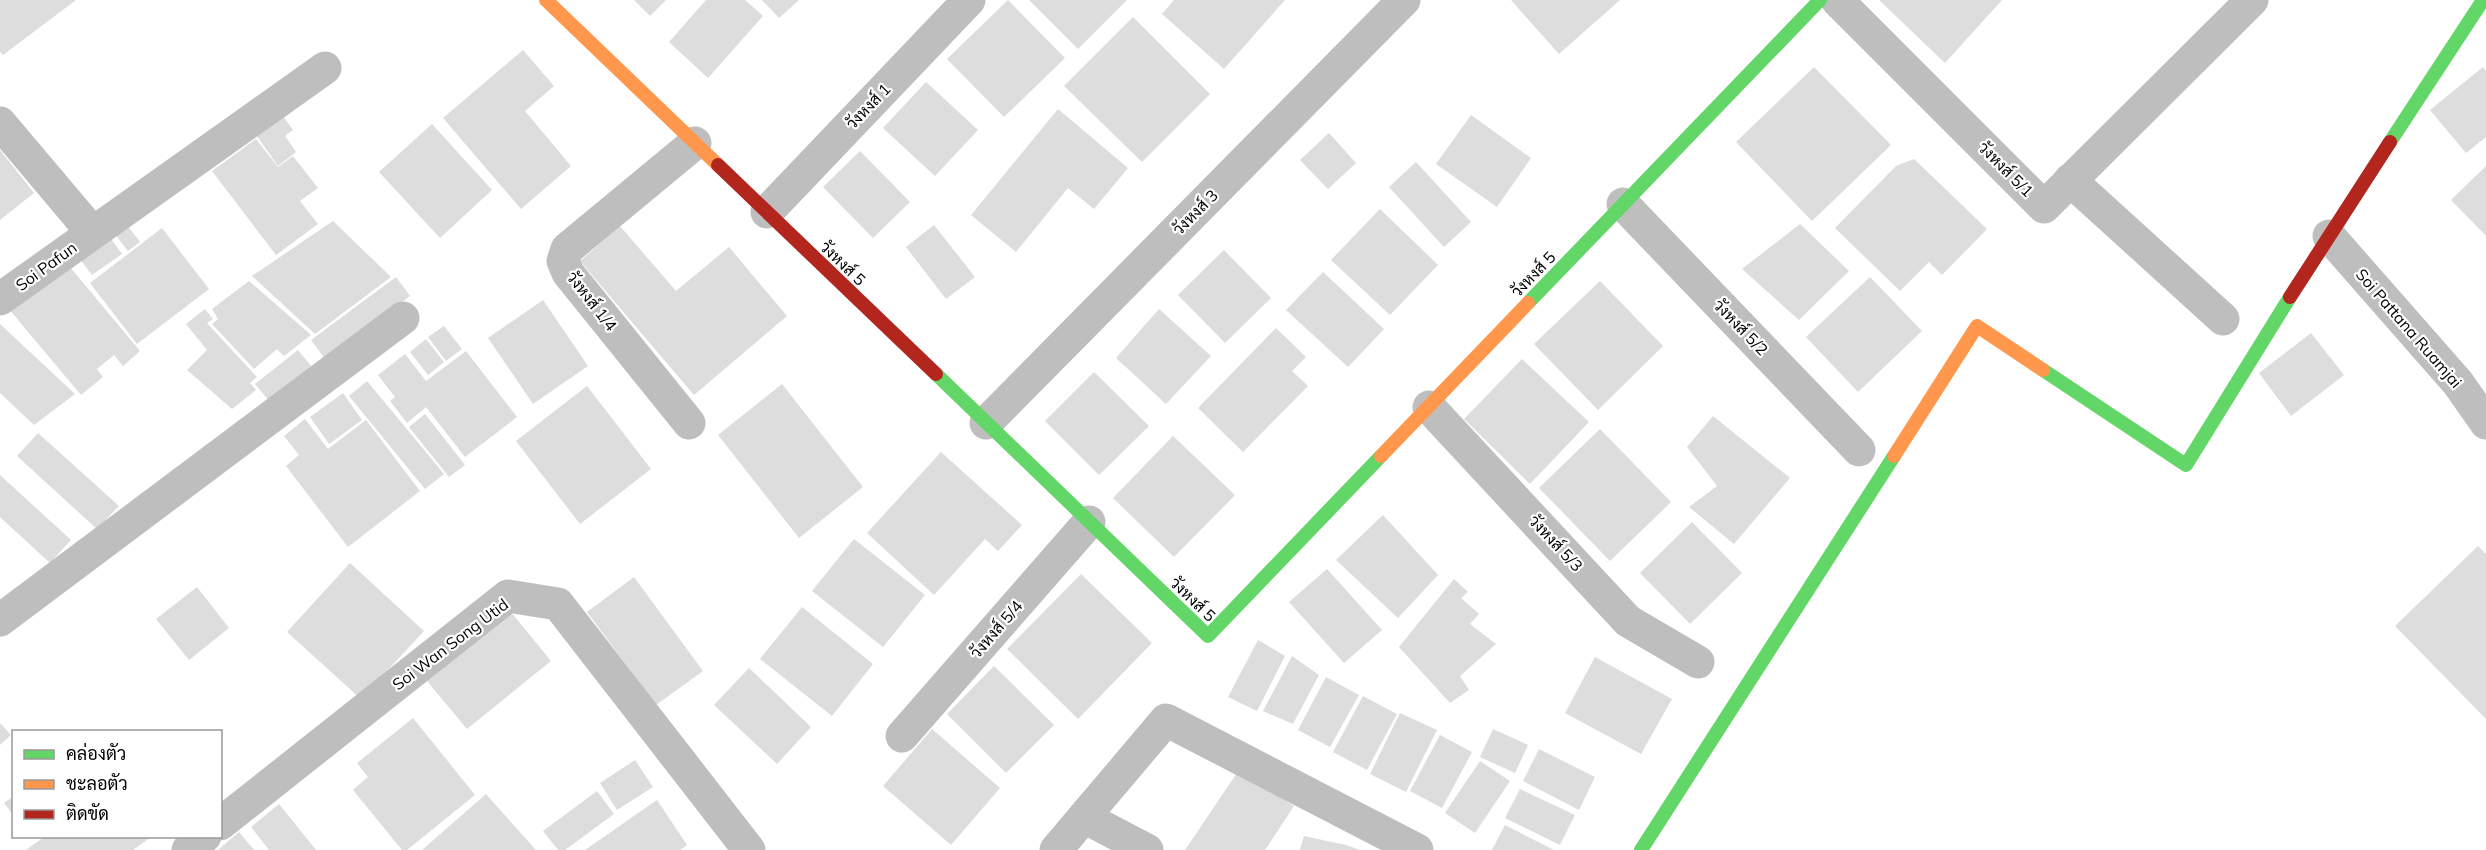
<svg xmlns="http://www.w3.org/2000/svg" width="2486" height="850" font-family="Mulish,Sarabun,sans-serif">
<rect width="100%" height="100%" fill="#fff"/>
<!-- building -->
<g fill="#ddd">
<path d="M0,0H76L3,55L0,52Z"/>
<path d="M634,0H666L650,16Z"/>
<path d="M706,0H745L763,16L708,78L669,42Z"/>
<path d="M762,0H799L779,18Z"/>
<path d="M1008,0L1065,58L1004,117L947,59Z"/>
<path d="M1029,0H1127L1078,49Z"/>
<path d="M1174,0H1285L1224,69L1162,14Z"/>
<path d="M1511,0H1620L1559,54Z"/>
<path d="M1879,0H2002L1945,63Z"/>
<path d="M1133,17L1210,94L1142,162L1064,86Z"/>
<path d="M523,50L554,86L525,111L571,166L521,209L443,118Z"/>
<path d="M1814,67L1891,145L1812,221L1736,142Z"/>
<path d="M2483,67L2486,71V137L2466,153L2430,110Z"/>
<path d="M926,82L978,130L935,176L883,128Z"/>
<path d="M1058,109L1128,168L1094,209L1068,188L1016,252L971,215Z"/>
<path d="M280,112L293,130L285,136L296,152L278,166L254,132Z"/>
<path d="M1471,115L1531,158L1497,207L1436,164Z"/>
<path d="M432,124L492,190L440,238L379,172Z"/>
<path d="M1329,133L1356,163L1328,189L1300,160Z"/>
<path d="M256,139L278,167L293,156L318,188L300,201L318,224L276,255L212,171Z"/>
<path d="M0,150L34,193L0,220Z"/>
<path d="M860,151L910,202L873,238L823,187Z"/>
<path d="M1914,159L1987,229L1942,275L1929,262L1900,291L1835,228L1896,166Z"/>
<path d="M1416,162L1471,222L1444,247L1389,187Z"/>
<path d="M2486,166V236L2451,200Z"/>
<path d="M1380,209L1438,265L1390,315L1331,260Z"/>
<path d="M122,218L140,242L128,251L110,228Z"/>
<path d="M333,221L391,277L315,334L252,276Z"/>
<path d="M1800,224L1849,271L1799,320L1742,269Z"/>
<path d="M934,225L975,277L946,299L906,247Z"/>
<path d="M620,226L676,291L729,247L787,316L694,395L580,261Z"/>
<path d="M162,228L209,289L137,344L90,283Z"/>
<path d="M107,233L122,254L92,275L77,255Z"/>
<path d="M1224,250L1271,298L1225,343L1178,295Z"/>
<path d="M65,261L140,351L123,366L114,355L97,369L103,377L81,395L8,308Z"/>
<path d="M1323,272L1384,329L1348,367L1286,310Z"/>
<path d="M396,277L410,296L325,359L311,340Z"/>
<path d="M1870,277L1922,331L1858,392L1806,337Z"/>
<path d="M249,281L311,335L284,356L277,349L254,369L212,324L218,319L212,309Z"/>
<path d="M1600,281L1663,346L1598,410L1534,344Z"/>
<path d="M543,300L588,366L533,404L488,338Z"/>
<path d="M205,309L213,319L207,323L257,377L250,383L256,390L232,409L187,370L207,350L186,324Z"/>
<path d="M1159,309L1211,356L1166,404L1116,358Z"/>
<path d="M0,324L75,394L34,425L0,393Z"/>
<path d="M444,326L462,349L446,361L428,337Z"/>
<path d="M1276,328L1306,357L1292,371L1308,386L1243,452L1198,408Z"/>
<path d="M2311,333L2344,375L2291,416L2259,373Z"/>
<path d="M426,339L444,362L428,375L410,352Z"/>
<path d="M298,350L311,366L269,401L255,384Z"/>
<path d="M466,351L517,417L465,457L426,407L407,423L390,401L395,397L378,375L405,354L426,381Z"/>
<path d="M1522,359L1589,422L1530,484L1464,419Z"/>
<path d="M1094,372L1149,426L1099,475L1045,421Z"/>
<path d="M367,381L444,474L425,489L349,396Z"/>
<path d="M782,384L863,487L799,538L718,435Z"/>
<path d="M587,386L651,469L580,524L516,441Z"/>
<path d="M343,393L362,420L329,444L310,417Z"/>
<path d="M425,414L465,465L449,477L409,427Z"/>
<path d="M1713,416L1790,478L1734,544L1689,507L1717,486L1687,447Z"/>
<path d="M305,419L328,449L366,420L420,491L348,547L286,466L299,455L284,436Z"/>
<path d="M1600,429L1671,502L1610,561L1539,488Z"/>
<path d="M38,433L119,506L97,529L17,456Z"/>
<path d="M1173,436L1235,495L1174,557L1113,498Z"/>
<path d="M941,452L1022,525L998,551L985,539L934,595L867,533Z"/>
<path d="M0,475L71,540L50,563L0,517Z"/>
<path d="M1383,515L1438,575L1398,618L1336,560Z"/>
<path d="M1692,522L1742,573L1690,624L1640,573Z"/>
<path d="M854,539L925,595L883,647L812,591Z"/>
<path d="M2478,546L2486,554V719L2395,626Z"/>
<path d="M350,563L424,631L361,699L287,632Z"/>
<path d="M1327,569L1382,630L1344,663L1289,602Z"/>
<path d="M1081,574L1152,643L1078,719L1007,649Z"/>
<path d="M634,577L703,671L656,705L587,612Z"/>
<path d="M1454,579L1468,592L1461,598L1479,614L1470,624L1496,644L1460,676L1469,690L1450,703L1399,647Z"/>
<path d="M197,587L229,628L189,660L156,619Z"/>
<path d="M802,607L873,664L832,716L760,659Z"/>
<path d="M511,612L551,661L467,729L427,681Z"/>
<path d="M1258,640L1285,656L1257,711L1228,697Z"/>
<path d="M1292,656L1319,675L1293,724L1263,711Z"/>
<path d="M1595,657L1672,699L1641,754L1565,713Z"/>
<path d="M994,666L1054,725L1006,773L947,714Z"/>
<path d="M749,668L811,727L777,764L714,705Z"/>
<path d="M1326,677L1359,695L1330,747L1298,730Z"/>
<path d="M1363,696L1397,714L1367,770L1333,752Z"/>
<path d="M1400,713L1437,730L1406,792L1370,774Z"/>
<path d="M413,718L475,795L407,850H402L353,790L368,777L357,763Z"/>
<path d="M0,723L11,735L0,745Z"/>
<path d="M932,729L1000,788L951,845L883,786Z"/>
<path d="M1493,729L1528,745L1515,773L1480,757Z"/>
<path d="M1440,735L1472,752L1442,808L1410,791Z"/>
<path d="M1539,749L1595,777L1579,810L1523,781Z"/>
<path d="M635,760L653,787L617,810L600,783Z"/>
<path d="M1480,761L1510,781L1475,833L1445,813Z"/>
<path d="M1239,770L1294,806L1265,850H1185Z"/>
<path d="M1520,789L1575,815L1560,845L1505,818Z"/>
<path d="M597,791L614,814L565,850H558L543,831Z"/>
<path d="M486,794L536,850H422Z"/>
<path d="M14,796V816L4,803Z"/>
<path d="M657,800L687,845L680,850H585Z"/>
<path d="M279,804L316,850H269L251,827Z"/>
<path d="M1505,825L1554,850H1492Z"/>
<path d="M239,832L254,850H218Z"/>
<path d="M1304,836L1346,845L1360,850H1300Z"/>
<path d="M44,837H151L133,850H26Z"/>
</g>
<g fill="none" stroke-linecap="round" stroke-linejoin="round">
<!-- street -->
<g stroke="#bebebe" stroke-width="33">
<path d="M1837,0L2044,207L2252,0"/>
<path d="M0,123L92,232"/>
<path d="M2070,180L2223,319"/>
<path d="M1623,204L1859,450"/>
<path d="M767,212L969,0"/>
<path d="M2329,236L2458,383L2486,423"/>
<path d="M0,299L325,68"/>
<path d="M1429,407L1628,621L1698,662"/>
<path d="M689,423L568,273L563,261L567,249L695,143"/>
<path d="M986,423L1404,0"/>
<path d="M0,620L403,318"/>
<path d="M902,736L1089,522"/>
<path d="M1084,817L1147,850"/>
<path d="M220,824L508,596L558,604L749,850"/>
<path d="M188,850L205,836"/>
<path d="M1056,850L1166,720L1417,850"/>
</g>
<!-- fast -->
<g stroke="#63d668" stroke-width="14">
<path d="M2390,142L2483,0"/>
<path d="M1528,303L1820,0"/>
<path d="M2043,370L2186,465L2290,297"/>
<path d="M936,374L1208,636L1381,456"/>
<path d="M1641,850L1894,456"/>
</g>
<!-- slow -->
<g stroke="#ff974d" stroke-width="14">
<path d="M546,0L718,165"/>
<path d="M1381,456L1528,303"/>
<path d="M1894,456L1977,326L2043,370"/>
</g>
<!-- jam -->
<g stroke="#b3261e" stroke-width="14">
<path d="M718,165L936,374"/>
<path d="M2290,297L2390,142"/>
</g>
</g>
<g text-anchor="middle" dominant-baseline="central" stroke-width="4.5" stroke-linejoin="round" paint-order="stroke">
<!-- street labels -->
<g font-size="16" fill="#000" stroke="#fff">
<text transform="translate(868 106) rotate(-46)">วังหงส์ 1</text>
<text transform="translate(2006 169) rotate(45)">วังหงส์ 5/1</text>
<text transform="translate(1195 212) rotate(-45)">วังหงส์ 3</text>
<text transform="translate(843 263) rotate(44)">วังหงส์ 5</text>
<text transform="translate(46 266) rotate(-36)">Soi Pafun</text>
<text transform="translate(1533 274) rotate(-46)">วังหงส์ 5</text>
<text transform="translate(592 301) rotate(52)">วังหงส์ 1/4</text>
<text transform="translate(1741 327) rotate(46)">วังหงส์ 5/2</text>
<text transform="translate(2409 328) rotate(49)">Soi Pattana Ruamjai</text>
<text transform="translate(1556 543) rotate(47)">วังหงส์ 5/3</text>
<text transform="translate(1193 599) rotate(44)">วังหงส์ 5</text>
<text transform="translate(996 629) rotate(-49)">วังหงส์ 5/4</text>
<text transform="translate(450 644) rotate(-37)">Soi Wan Song Utid</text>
</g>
</g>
<!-- legend -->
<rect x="12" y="730" width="210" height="108" fill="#ffffff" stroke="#999999" stroke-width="1.5"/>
<rect x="24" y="750" width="30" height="9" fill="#63d668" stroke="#999999" stroke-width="1.5"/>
<text x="66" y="760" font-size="18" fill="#000000">คล่องตัว</text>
<rect x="24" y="780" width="30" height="9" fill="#ff974d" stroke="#999999" stroke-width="1.5"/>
<text x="66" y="790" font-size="18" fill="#000000">ชะลอตัว</text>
<rect x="24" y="810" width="30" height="9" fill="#b3261e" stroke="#999999" stroke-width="1.5"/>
<text x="66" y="820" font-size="18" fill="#000000">ติดขัด</text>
</svg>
